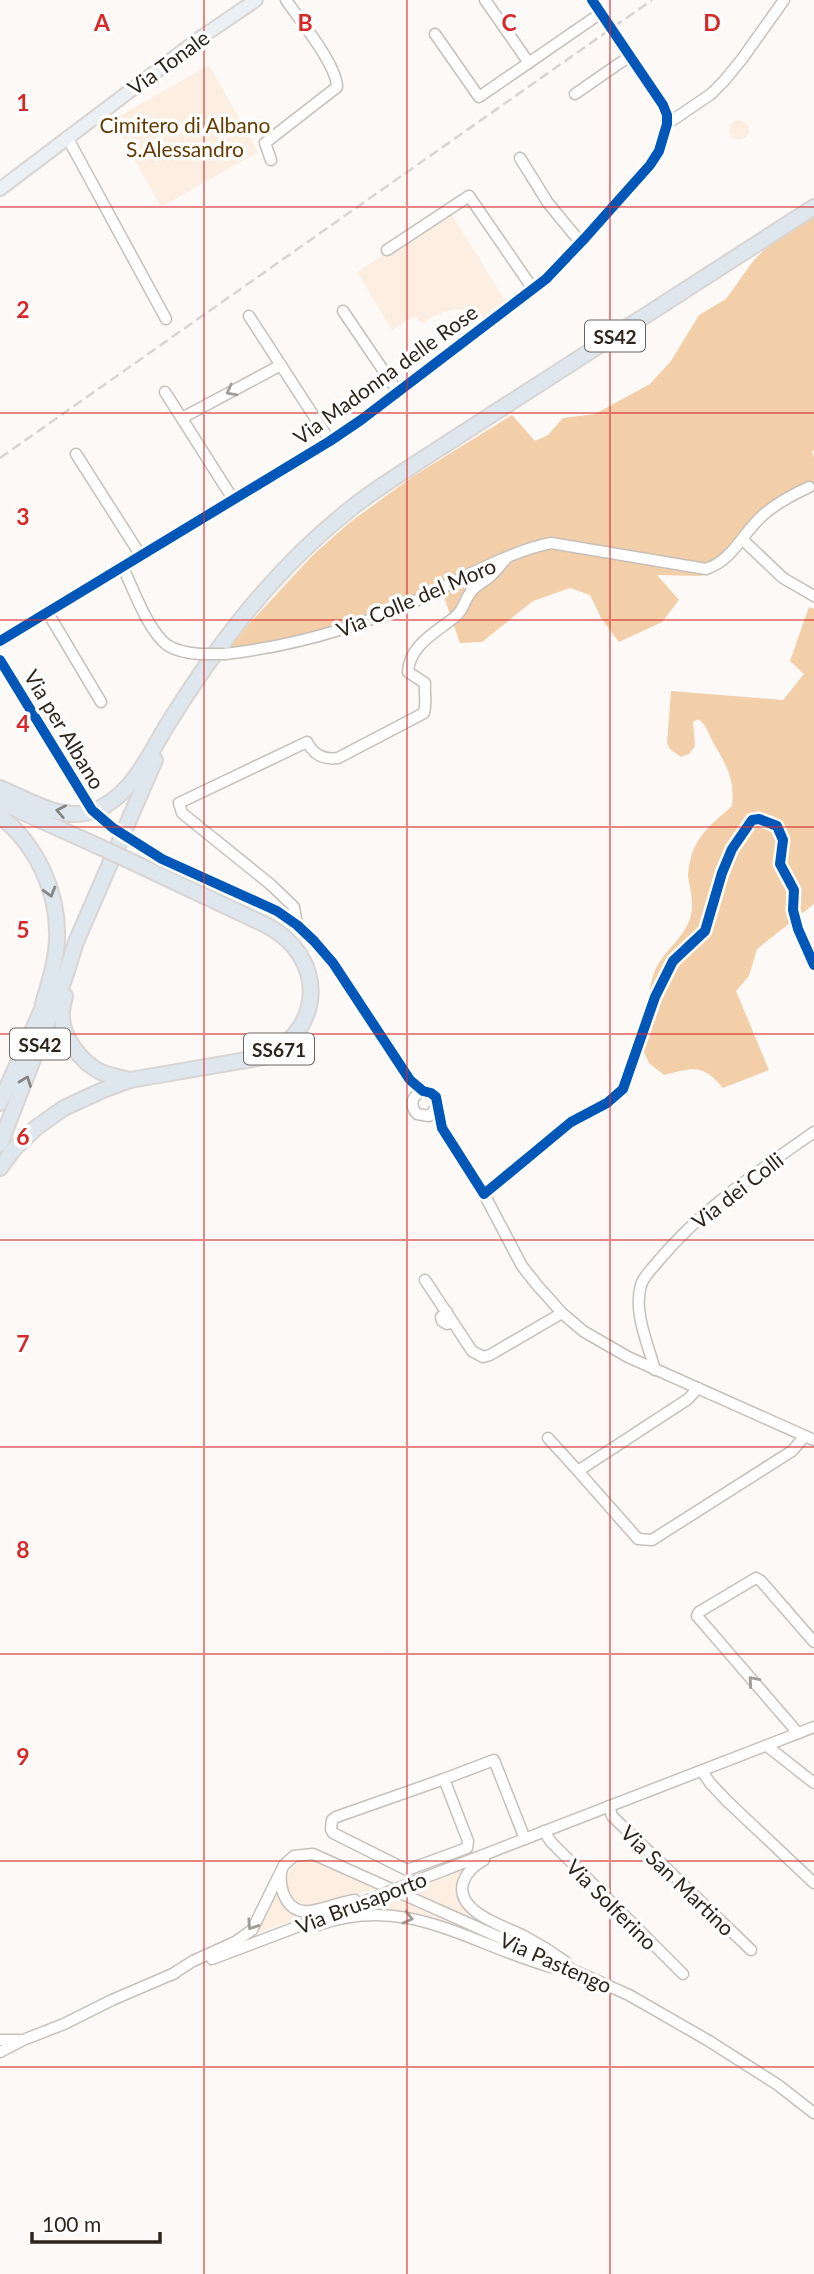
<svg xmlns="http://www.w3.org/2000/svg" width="814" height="2274" font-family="Lato,sans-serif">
<rect width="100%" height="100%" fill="#fcf9f6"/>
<!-- green -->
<g fill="#fceee0">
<path d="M209,65L258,152L161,207L113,120Z"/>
<circle cx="739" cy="130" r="10"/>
<path d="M450,212L508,305L488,319C457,304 451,307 422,323L414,316L392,330L357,272Z"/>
<path d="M313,1861L375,1889L319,1906C289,1912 272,1884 298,1863Z"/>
<path d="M463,1870L467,1871L460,1896L514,1936L511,1937L412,1890Z"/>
<path d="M276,1887L300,1916L299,1918L255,1934Z"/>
<path d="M393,1897L482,1937L393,1912L364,1911L363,1909Z"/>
</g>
<!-- forest -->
<g fill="#f2cfa8">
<path d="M814,215V450L812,452L814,457V484L763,510L740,541L702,576L657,575L679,600L662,622L619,642L601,618L590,595L570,588L533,601L482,642L460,643L441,588L319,635L228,650L247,626L312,556L349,523L412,477L512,415L535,441L548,435L563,418L595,414L650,384L671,361L699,315L726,299L754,260L769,245Z"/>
<path d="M809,607L814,609V904L757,949L749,976L736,991L769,1070L723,1088C702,1063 694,1068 664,1075L649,1063L642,1048C650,1023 645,998 654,973C662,951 685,939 691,915C694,901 690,890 688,877C688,871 689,866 690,861C696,835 713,823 732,806C735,778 726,765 713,742C708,733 707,725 698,719L693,722L695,746L689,754L681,757L670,749L667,743L671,691L783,700L804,674L790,661Z"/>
</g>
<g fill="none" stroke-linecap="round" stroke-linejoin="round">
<defs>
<g id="minor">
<path d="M485,0L529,63"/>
<path d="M435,34L479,97L601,13"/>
<path d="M575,94L630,56"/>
<path d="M667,124L711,94L724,81L742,59L784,0"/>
<path d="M67,137L166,319"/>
<path d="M520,158L548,203L581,243"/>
<path d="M271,160L265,143L337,87C337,65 299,19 286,0"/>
<path d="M387,250L469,196L533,289"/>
<path d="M343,311L398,392"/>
<path d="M249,316L330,441"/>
<path d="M165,392L233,499"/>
<path d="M182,418L281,365"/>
<path d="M76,454L141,556"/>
<path d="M743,540L783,578L814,596"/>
<path d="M123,568C134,590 147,629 167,645C176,651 188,653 199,654"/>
<path d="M48,613L101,702"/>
<path d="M0,641L330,441L361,420L546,279L585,238L650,165L659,151L667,124V115L663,105L592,0"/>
<path d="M225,654C292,646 355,629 417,600C456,582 509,551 551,543L706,569C733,560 742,534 762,516C775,504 792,495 809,487"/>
<path d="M0,660L44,729L84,799"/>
<path d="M132,841L162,859L277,911L297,925L314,941L333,963L410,1080L423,1091L431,1093L436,1097L442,1128L484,1194L522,1266L537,1285L562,1313L583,1331L628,1357L814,1440"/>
<path d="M297,925L294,907L270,884L182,813L179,803L307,742C314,755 323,760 338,758L424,713C427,702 424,694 425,683L408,672C409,645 437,632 456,616C463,610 465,600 470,593C475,586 481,583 487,579C494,574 500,565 506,559"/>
<path d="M423,1091C412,1095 409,1105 417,1114L429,1116L437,1107"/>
<path d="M425,1280L472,1351L483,1357L490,1355L562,1313"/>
<path d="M447,1312L441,1317L442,1321L447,1324L453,1322"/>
<path d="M655,1370C648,1344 633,1312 641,1285C644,1275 654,1267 660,1259C704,1207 759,1171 814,1132"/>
<path d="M698,1388L688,1399L578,1471L638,1539L652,1540L792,1451L805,1436"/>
<path d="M548,1438L578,1471"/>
<path d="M798,1733L697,1616L699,1612L756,1578L761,1581L814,1642"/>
<path d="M767,1746L814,1783"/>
<path d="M702,1771L710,1783L727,1801L814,1883"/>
<path d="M444,1779L468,1841L467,1848L407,1870L333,1833L331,1829L332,1820L336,1817Z"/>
<path d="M444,1779L494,1760L525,1839"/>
<path d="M609,1806L612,1816L751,1950"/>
<path d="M544,1831L551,1842L683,1974"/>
<path d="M484,1860C474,1866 467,1871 463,1883C455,1912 504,1926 524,1936C539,1944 552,1952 566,1962"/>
<path d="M281,1872C279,1890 287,1914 310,1911C325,1909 340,1902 355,1900"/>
<path d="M411,1883L814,1727"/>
<path d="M318,1925C409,1893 472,1946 555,1968"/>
<path d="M212,1959L381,1895"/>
<path d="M171,1975L193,1961L235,1942L252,1930L284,1865L294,1856L313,1854L629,1995L709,2041L778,2085L814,2113"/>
<path d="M0,2040H19"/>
<path d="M0,2052L23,2040L64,2024L112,2000L175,1973"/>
</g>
<path id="major" d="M0,189L200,38L256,0"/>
<g id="highway">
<path d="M0,788C27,799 60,821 90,812C129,800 147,759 166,727C218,643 275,568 354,506C373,491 394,478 415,464L814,207"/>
<path d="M0,802L100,847"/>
<path d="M0,816C37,845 59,893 57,940C56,962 49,983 43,1004"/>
<path d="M65,996C64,1001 62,1007 62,1012C60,1036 82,1064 103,1073C112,1076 121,1078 130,1080"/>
<path d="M0,1103L48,996"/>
<path d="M0,1144L64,980L76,942L155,760"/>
<path d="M0,1168L14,1149L37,1127L64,1108L103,1090L130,1080L264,1057C326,1029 326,956 266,925L128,860"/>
</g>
</defs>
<!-- minor casing -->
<use href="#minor" stroke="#c6c0bb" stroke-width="13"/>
<!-- major casing -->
<use href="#major" stroke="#d9d5d3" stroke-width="16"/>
<!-- highway casing -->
<use href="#highway" stroke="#d9d5d3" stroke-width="18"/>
<!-- minor -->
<use href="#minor" stroke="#fffefe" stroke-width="10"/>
<!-- major -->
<use href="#major" stroke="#eaf0f3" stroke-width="12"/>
<!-- highway -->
<use href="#highway" stroke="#dde7ed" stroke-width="14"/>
<!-- rail -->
<path stroke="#d7d6d5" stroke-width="2.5" stroke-dasharray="10 5" stroke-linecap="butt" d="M0,458L652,0"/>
<defs>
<g id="minor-bridge">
<path d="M199,654H225"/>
<path d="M84,799L103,820"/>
<path d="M113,828L132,841"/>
<path d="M381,1895L411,1883"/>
</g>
<path id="highway-bridge" d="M100,847L128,860"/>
</defs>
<!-- minor-bridge casing -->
<use href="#minor-bridge" stroke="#c6c0bb" stroke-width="13" stroke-linecap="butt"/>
<!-- highway-bridge casing -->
<use href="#highway-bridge" stroke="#d9d5d3" stroke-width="18" stroke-linecap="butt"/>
<!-- minor-bridge -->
<use href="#minor-bridge" stroke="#fffefe" stroke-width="10"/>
<!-- highway-bridge -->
<use href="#highway-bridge" stroke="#dde7ed" stroke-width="14"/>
<defs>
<g id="cycleway">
<path d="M0,641L330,441L361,420L546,279L585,238L650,165L659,151L667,124V115L663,105L592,0"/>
<path d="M0,660L92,810L113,828L162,859L277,911L297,925L314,941L333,963L410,1080L423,1091L431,1093L436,1097L442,1128L484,1194L571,1122L607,1103L623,1089L655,997L673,961L705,931L722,873L732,849L752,820L759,819L777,826L783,840L780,864L794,890L793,910L798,929L814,965"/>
</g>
</defs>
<!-- cycleway casing -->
<use href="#cycleway" stroke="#fff" stroke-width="15"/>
<!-- cycleway -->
<use href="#cycleway" stroke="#0057b8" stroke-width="10"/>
</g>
<!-- one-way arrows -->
<defs><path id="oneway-chevron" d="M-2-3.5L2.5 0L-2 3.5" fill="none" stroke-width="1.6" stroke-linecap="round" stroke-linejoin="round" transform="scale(1.75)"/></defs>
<g stroke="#a19c98">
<use href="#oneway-chevron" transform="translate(231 391) rotate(152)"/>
<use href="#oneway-chevron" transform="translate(753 1681) rotate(-131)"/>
<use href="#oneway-chevron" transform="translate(408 1918) rotate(14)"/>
<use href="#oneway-chevron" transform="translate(252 1925) rotate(123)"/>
</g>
<g stroke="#868684">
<use href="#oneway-chevron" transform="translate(61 811) rotate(-169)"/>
<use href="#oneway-chevron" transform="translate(50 892) rotate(74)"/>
<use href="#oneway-chevron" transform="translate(26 1081) rotate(-69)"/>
</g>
<!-- grid -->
<path fill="none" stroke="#d62828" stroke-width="2" stroke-opacity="0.55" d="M204,0V2274M407,0V2274M610,0V2274M0,207H814M0,413H814M0,620H814M0,827H814M0,1034H814M0,1240H814M0,1447H814M0,1654H814M0,1861H814M0,2067H814"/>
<g text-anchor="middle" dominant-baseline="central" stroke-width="7" stroke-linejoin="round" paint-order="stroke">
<!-- shield labels -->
<g fill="#fff" stroke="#6d6660" stroke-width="2">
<rect x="585" y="320.5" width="60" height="31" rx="5"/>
<rect x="10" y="1028.5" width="60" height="31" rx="5"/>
<rect x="244" y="1033.5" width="70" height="31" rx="5"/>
</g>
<g font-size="19" font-weight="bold" fill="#2e251c">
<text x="615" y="336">SS42</text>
<text x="40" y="1044">SS42</text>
<text x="279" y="1049">SS671</text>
</g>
<!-- street labels -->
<g font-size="21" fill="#2e251c" stroke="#fff">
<text transform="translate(168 62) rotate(-36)">Via Tonale</text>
<text transform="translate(385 374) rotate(-36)">Via Madonna delle Rose</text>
<text transform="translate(416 597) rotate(-23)">Via Colle del Moro</text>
<text transform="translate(65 729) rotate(59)">Via per Albano</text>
<text transform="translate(737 1190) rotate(-38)">Via dei Colli</text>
<text transform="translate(678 1880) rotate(44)">Via San Martino</text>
<text transform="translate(361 1902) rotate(-21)">Via Brusaporto</text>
<text transform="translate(612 1904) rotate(45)">Via Solferino</text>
<text transform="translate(556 1962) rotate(24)">Via Pastengo</text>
</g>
<!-- park labels -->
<g font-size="21" fill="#643c03" stroke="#fff">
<text x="185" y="124">Cimitero di Albano<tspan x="185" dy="24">S.Alessandro</tspan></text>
</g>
</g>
<g font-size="23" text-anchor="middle" font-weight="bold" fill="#d62828" stroke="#fff" stroke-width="7" stroke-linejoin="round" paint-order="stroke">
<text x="102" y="31">A</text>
<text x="305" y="31">B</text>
<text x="509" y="31">C</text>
<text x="712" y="31">D</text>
<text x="23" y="111">1</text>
<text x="23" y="318">2</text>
<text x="23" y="525">3</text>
<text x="23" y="732">4</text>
<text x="23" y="938">5</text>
<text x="23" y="1145">6</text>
<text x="23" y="1352">7</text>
<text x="23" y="1558">8</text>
<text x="23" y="1765">9</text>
</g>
<!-- scale -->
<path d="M32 2232v10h128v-10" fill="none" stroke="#2e251c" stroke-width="3.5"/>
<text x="42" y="2232" font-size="21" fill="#2e251c" stroke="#ffffff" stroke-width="5" paint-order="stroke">100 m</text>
</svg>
